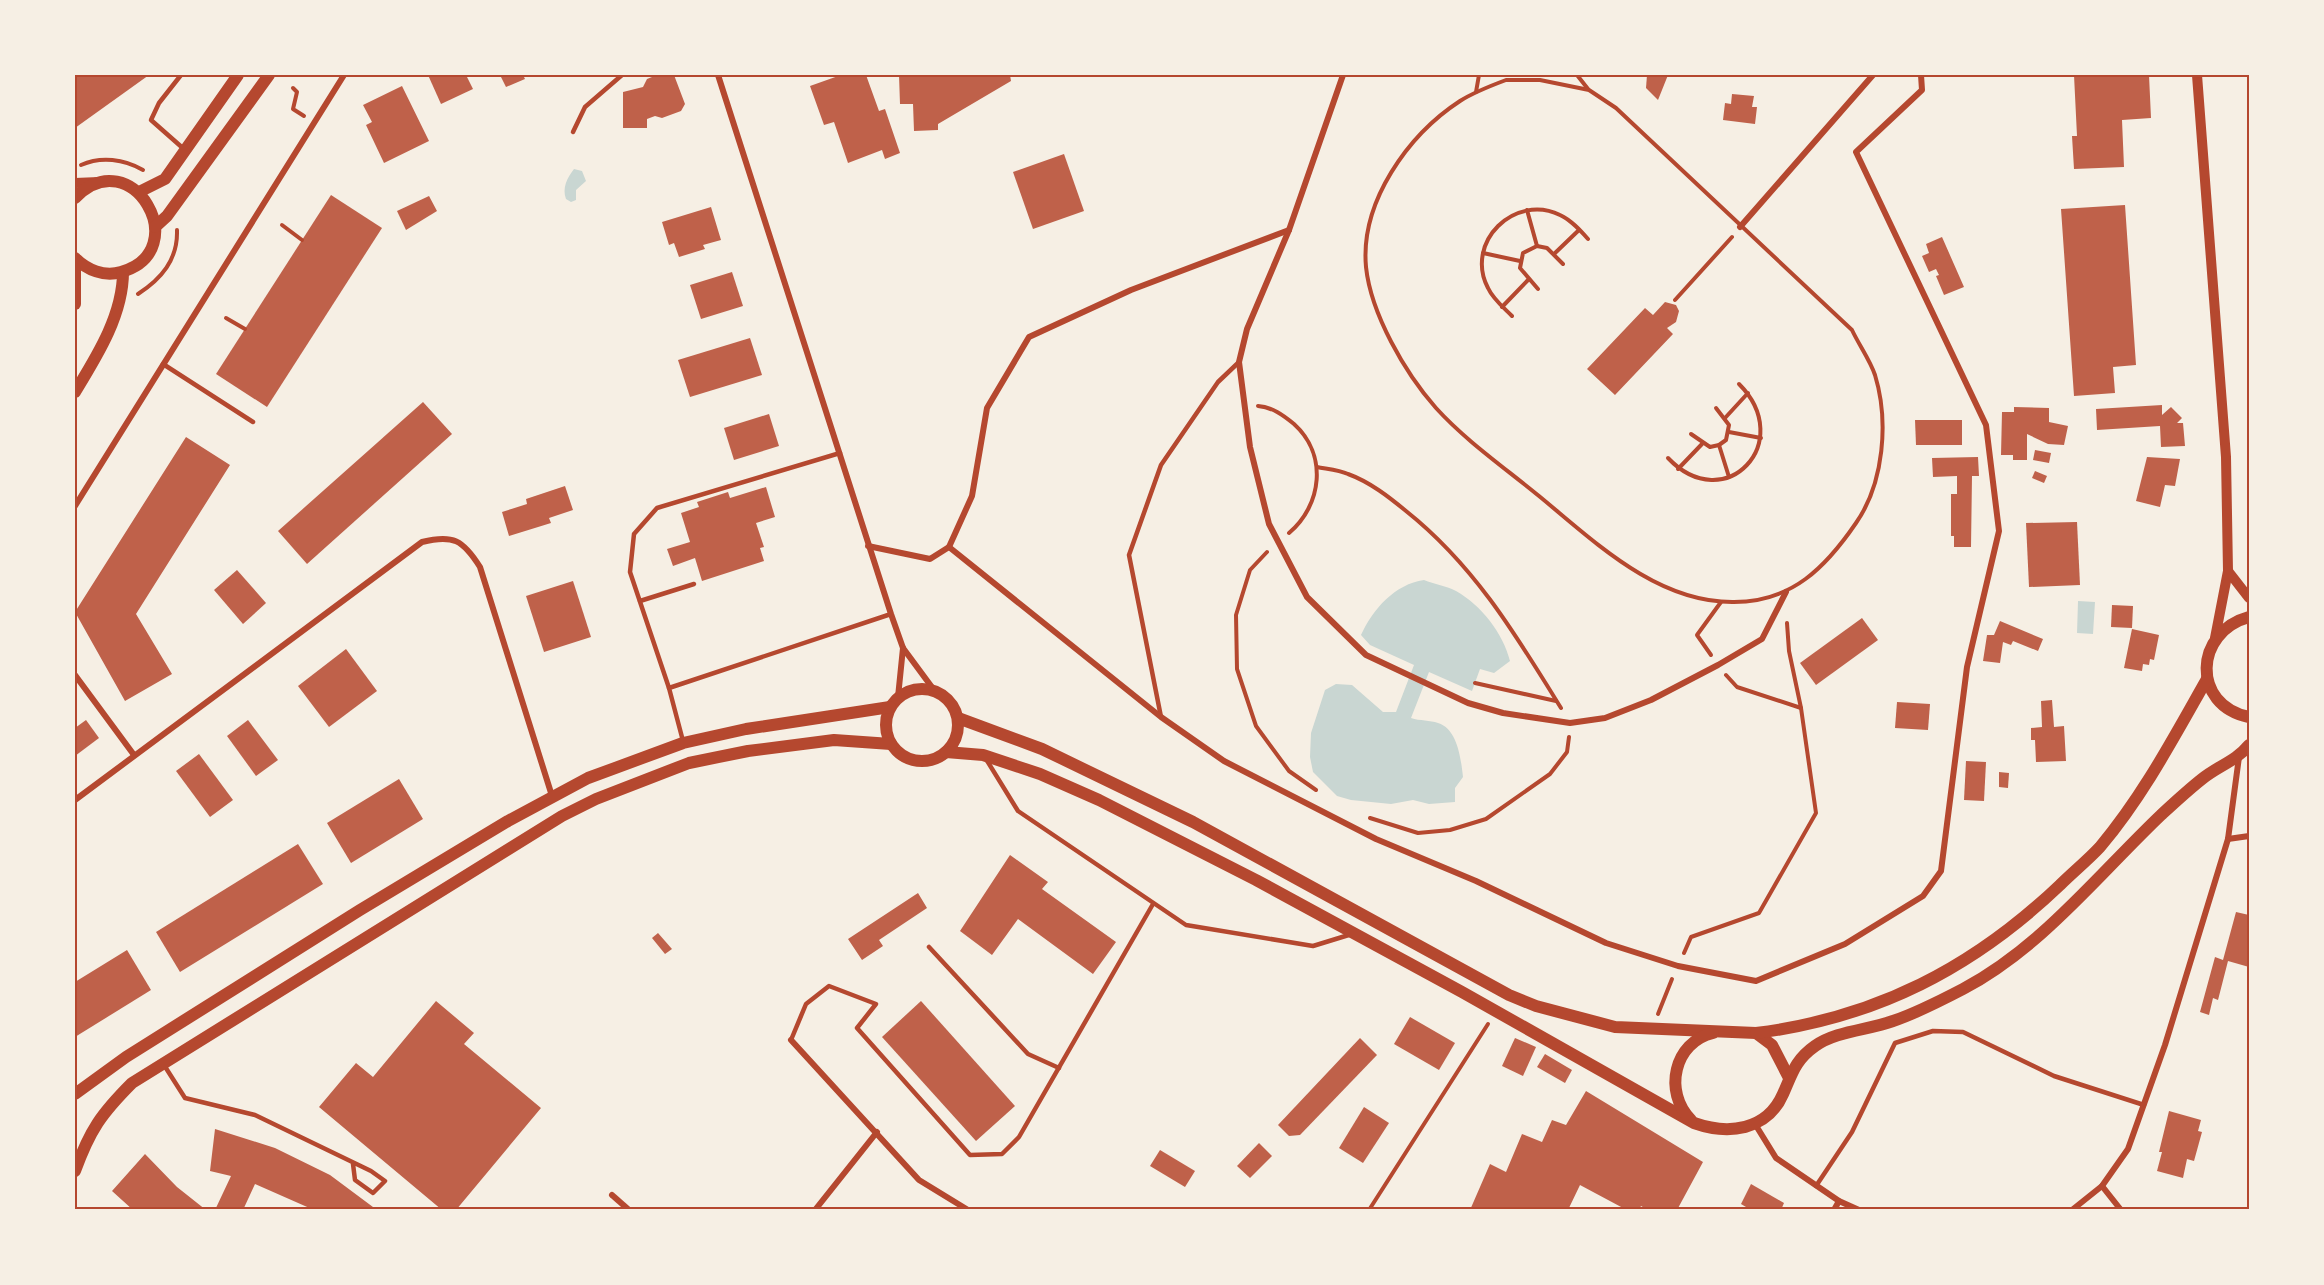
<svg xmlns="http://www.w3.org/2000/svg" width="2324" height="1285" font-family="Karla,sans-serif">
<rect width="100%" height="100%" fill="#f6efe4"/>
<!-- water -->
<g fill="#c9d6d2">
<path d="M574,169L582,171L586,181L576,190V200L571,202L566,199C562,188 567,178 574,169Z"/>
<path d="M1424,580C1434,584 1447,586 1456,591C1481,605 1503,633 1510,661L1494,673L1480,669L1472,691L1429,672L1411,718C1420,721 1430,720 1438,723C1458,729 1461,760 1463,777L1455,788V802L1429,804L1413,800L1391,804L1351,800L1337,796L1313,772L1310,757L1311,733L1325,690L1336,684L1352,685L1383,712H1396L1414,665L1370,645L1361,635C1373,609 1395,584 1424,580Z"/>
<path d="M2078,601L2095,602L2093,634L2077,633Z"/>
</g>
<!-- building -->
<g fill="#bf614a">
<path d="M75,75H149L75,128Z"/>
<path d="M428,75H466L473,89L441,104Z"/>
<path d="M500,75H523L525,79L506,87Z"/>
<path d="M657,75H674L685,104L681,111L662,118L655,116L647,119V128H623V92L643,87L647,79Z"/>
<path d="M841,75H866L879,111L885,109L900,153L885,159L882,150L848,163L834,122L824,125L810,86Z"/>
<path d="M899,75H1010L1011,81L938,124V130L914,131L913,104H900Z"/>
<path d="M1647,75H1668L1658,100L1646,88Z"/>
<path d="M2074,75H2149L2151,118L2122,120L2124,167L2074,169L2072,136H2077Z"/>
<path d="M402,86L429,141L384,163L366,125L372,122L363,105Z"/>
<path d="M1732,94L1754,96L1752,107H1757L1755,124L1723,120L1725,103L1731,104Z"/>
<path d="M1064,154L1084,211L1033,229L1013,172Z"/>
<path d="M331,195L382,228L267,407L216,374Z"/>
<path d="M429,196L437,211L406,230L397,211Z"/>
<path d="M2125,205L2136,365L2113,367L2115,393L2074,396L2061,209Z"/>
<path d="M711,207L721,240L703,245L705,249L679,257L674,243L669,245L662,222Z"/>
<path d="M1942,237L1964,287L1944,295L1936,276L1939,275L1936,269L1929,272L1922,256L1929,253L1926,244Z"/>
<path d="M732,272L743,306L701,319L690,285Z"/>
<path d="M1665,302L1676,305L1679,311L1676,322L1667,328L1673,334L1615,395L1587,369L1645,308L1653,315Z"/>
<path d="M750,338L762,375L690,397L678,360Z"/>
<path d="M423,402L452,434L307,564L278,531Z"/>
<path d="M2162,405V415L2171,407L2182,418L2177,423H2183L2185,446L2161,447L2160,426L2097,430L2096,409Z"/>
<path d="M2014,407L2049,408V422L2068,426L2064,445L2048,444L2027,434V460H2013V455H2001L2002,412H2014Z"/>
<path d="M769,414L779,446L734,460L724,428Z"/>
<path d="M1915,420H1962V445H1916Z"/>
<path d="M186,437L230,465L136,614L172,674L125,701L75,612Z"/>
<path d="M2035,450L2051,453L2049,463L2033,460Z"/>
<path d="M1978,457L1979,476H1972L1971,547H1954V536H1951V494H1957V476L1933,477L1932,458Z"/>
<path d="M2147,457L2180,459L2175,486L2165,485L2160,507L2136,501Z"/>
<path d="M2035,471L2047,476L2044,483L2032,478Z"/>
<path d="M565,486L573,510L549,518L551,523L509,536L502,512L527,504L526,499Z"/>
<path d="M766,487L775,517L756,523L764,547L760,548L764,561L702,581L695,558L673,566L667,549L690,542L681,513L699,507L697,502L728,492L730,498Z"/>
<path d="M2077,522L2080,585L2029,587L2026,523Z"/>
<path d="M237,570L266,603L243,624L214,590Z"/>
<path d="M573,581L591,637L544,652L526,596Z"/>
<path d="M2112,605L2133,606L2132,628L2111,627Z"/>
<path d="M1862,618L1878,640L1816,685L1800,663Z"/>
<path d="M2000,621L2043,639L2038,651L2013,641L2011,645L2003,642L2000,663L1983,661L1987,635H1994Z"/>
<path d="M2132,629L2159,635L2154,660L2150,659L2149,665L2143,664L2142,671L2124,668Z"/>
<path d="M346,649L377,691L329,727L298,686Z"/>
<path d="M2052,700L2054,727L2064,726L2066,761L2036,762L2035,740H2031V728L2042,727L2041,701Z"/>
<path d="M1897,702L1930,704L1928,730L1895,728Z"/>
<path d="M86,720L99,738L75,756V728Z"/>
<path d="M248,720L278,760L256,776L227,736Z"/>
<path d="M199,754L233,800L210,817L176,771Z"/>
<path d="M1966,761L1986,762L1984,801L1964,800Z"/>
<path d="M1999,772L2009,773L2008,788L1999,787Z"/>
<path d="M399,779L423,819L351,863L327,823Z"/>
<path d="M298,844L323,884L180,972L156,932Z"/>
<path d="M1010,855L1048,882L1042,889L1116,942L1093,974L1018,919L992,955L960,931Z"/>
<path d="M918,893L927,908L879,940L883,946L862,960L848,939Z"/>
<path d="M2236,912L2249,915V967L2228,961L2218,1000L2213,998L2209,1015L2200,1012L2215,957L2223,960Z"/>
<path d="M658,933L672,949L665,954L652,938Z"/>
<path d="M127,950L151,990L75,1037V982Z"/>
<path d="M436,1001L474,1033L464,1044L541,1108L456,1210H442L319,1107L356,1063L373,1077Z"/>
<path d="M921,1001L1015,1106L976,1141L882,1037Z"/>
<path d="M1410,1017L1455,1043L1439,1070L1394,1044Z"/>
<path d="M1360,1038L1377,1055L1300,1135L1289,1136L1278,1125Z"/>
<path d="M1515,1038L1536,1047L1523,1076L1502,1066Z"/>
<path d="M1545,1054L1572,1070L1565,1083L1537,1067Z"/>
<path d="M1586,1091L1703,1162L1677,1210H1648L1641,1206L1639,1210H1622L1623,1208L1580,1185L1568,1210H1470L1490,1164L1506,1172L1522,1134L1542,1142L1552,1120L1566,1125Z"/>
<path d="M1364,1107L1389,1123L1363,1163L1339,1148Z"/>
<path d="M2169,1111L2201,1120L2198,1131L2202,1132L2194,1161L2187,1159L2183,1178L2157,1171L2162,1152H2159Z"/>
<path d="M215,1129L275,1148L330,1175L377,1210H314L255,1184L243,1210H215L231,1176L210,1171Z"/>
<path d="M1259,1143L1272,1156L1250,1178L1237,1166Z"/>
<path d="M1160,1150L1195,1171L1185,1187L1150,1166Z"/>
<path d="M145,1154L177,1187L206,1210H133L112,1191Z"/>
<path d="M1751,1184L1784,1203L1781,1210H1751L1741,1204Z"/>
</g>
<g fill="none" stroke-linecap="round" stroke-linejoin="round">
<!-- path -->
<g stroke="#b5482f" stroke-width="4">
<path d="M1577,75L1588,89"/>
<path d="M1506,80H1540L1589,90L1616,108L1852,330C1859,345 1870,360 1875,375C1889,421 1884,483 1856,523C1826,567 1792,602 1734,602C1657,603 1595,542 1539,496C1505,468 1466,441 1436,408C1405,373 1371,314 1366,267C1360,202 1408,135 1460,101C1474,92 1490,86 1506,80Z"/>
<path d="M293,88L297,92L293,109L304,116"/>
<path d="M1476,92L1479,75"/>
<path d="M81,165C101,156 124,159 143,170"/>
<path d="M1527,210L1537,246"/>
<path d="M282,225L302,240"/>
<path d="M1483,253L1520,261"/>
<path d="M1554,254L1579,230"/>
<path d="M1538,289L1520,268L1523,253L1537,246L1547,248L1563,264"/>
<path d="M138,294C161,279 178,260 177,230"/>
<path d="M1675,300L1732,237"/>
<path d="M1502,307L1528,280"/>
<path d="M1512,316C1503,307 1493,299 1488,288C1464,242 1515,193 1560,215C1571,220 1580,230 1588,239"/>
<path d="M226,318L245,329"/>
<path d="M1258,406C1272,407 1283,415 1294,424C1328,455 1322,505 1289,533"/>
<path d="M1725,418L1748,393"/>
<path d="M1729,432L1761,438"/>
<path d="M1691,434L1710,447L1719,445L1726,440L1729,425L1716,408"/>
<path d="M1719,445L1729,477"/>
<path d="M1668,458C1725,518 1797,442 1739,384"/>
<path d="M1317,467C1327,469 1339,470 1348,474C1370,482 1389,497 1406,511C1474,565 1516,635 1561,708"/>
<path d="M1678,469L1702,444"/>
<path d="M1267,552L1250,570L1236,615L1237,669L1256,726L1289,771L1316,790"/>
<path d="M1711,655L1697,635L1721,602"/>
<path d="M1726,675L1737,687L1801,708"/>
<path d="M1475,683L1556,701"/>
<path d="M1370,818L1418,833L1450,830L1486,819L1550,774L1567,752L1569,737"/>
<path d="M1684,953L1691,937L1759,913L1816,813L1801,708L1789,651L1787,623"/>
<path d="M1658,1014L1672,979"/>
<path d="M1369,1210L1488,1024"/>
</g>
<!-- service -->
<g stroke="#b5482f" stroke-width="4.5">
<path d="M181,75L159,103L151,120L185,150"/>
<path d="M573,132L585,107L622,75"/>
<path d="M163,364L253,422"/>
<path d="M640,601L694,584"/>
<path d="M669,688L630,572L634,534L657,508L840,453"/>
<path d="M1161,717L1129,555L1161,465L1218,382L1239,362"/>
<path d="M683,741L669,688L891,614"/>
<path d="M986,759L1018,811L1186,925L1313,946L1352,934"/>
<path d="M929,947L1028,1054L1059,1068"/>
<path d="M791,1040L806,1004L829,986L876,1004L857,1028L970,1155L1002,1154L1019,1137L1153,904"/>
<path d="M164,1065L185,1098L255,1115L371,1171L385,1181L373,1193L355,1180L353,1164"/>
<path d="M1816,1186L1852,1132L1895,1043L1933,1031L1963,1032L2054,1076L2144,1105"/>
</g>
<!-- minor -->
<g stroke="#b5482f" stroke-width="6">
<path d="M718,75L891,614L903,648L934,690"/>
<path d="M1343,75L1289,230L1247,329L1239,362L1250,447L1269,524L1307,597L1366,655L1468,703L1503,713L1570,723L1605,718L1651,700L1718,665L1762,639L1786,592"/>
<path d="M1740,227L1873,75"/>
<path d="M75,506L344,75"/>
<path d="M868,546L930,559L949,547L972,496L987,408L1029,337L1131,290L1289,230"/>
<path d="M949,547L1161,717L1224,761L1376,839L1476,881L1606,943L1678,966L1756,981L1845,944L1923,896L1941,871L1967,667L1999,531L1986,425L1856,152L1922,90L1921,75"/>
<path d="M75,675L134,755"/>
<path d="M898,697L903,648"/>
<path d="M75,800L422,542C453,534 463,540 480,567L552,796"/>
<path d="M2228,839L2249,836"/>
<path d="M791,1040L919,1180L968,1210"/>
<path d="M1755,1124L1776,1158L1839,1201L1859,1210"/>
<path d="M2102,1186L2121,1210"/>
<path d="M612,1195L629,1210"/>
<path d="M815,1210L877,1132"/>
<path d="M1834,1210L1839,1201"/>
<path d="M2072,1210L2102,1186L2128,1149L2165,1045L2228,839L2239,757"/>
</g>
<!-- tertiary -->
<g stroke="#b5482f" stroke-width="10">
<path d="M2197,75L2226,457L2228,571L2215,638"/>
<path d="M75,183L99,182"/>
<path d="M2228,571L2249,598"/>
</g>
<!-- secondary -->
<g stroke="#b5482f" stroke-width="12">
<path d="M139,192L165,179L238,75"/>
<path d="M75,198C132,139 196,251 121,272C104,277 87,270 75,258"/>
<path d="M155,227L167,216L269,75"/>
<path d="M75,269V304"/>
<path d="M75,392C97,356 123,315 123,272"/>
<path d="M2249,617C2194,632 2191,705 2249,717"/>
<circle cx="922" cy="725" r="36"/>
<path d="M958,718L1042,749L1193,822L1509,995L1536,1006L1615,1027L1756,1033L1772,1045L1788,1076"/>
<path d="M946,752L983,755L1040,774L1099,800L1256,880L1462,992L1694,1123C1728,1135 1767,1131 1783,1094C1792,1074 1795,1060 1815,1046C1836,1031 1868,1030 1893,1021C1917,1013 1940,1001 1963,989C2042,947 2097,876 2161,815C2174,803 2188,790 2202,779C2218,766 2236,761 2249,745"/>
<path d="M1756,1033C1876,1018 1973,968 2060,885C2073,872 2088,860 2100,847C2143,796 2174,737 2207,679"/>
<path d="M75,1094L126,1057L360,910L508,821L588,778L683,743L746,729L890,707"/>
<path d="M1691,1120C1663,1092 1674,1042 1713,1033"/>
<path d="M75,1171C90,1130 101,1114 132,1083L562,816L596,799L689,763L748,751L834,740L891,744"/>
</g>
</g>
<!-- border -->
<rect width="2324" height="1285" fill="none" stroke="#f6efe4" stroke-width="153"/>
<rect x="76" y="76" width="2172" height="1132" fill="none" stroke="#b5482f" stroke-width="2"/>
</svg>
